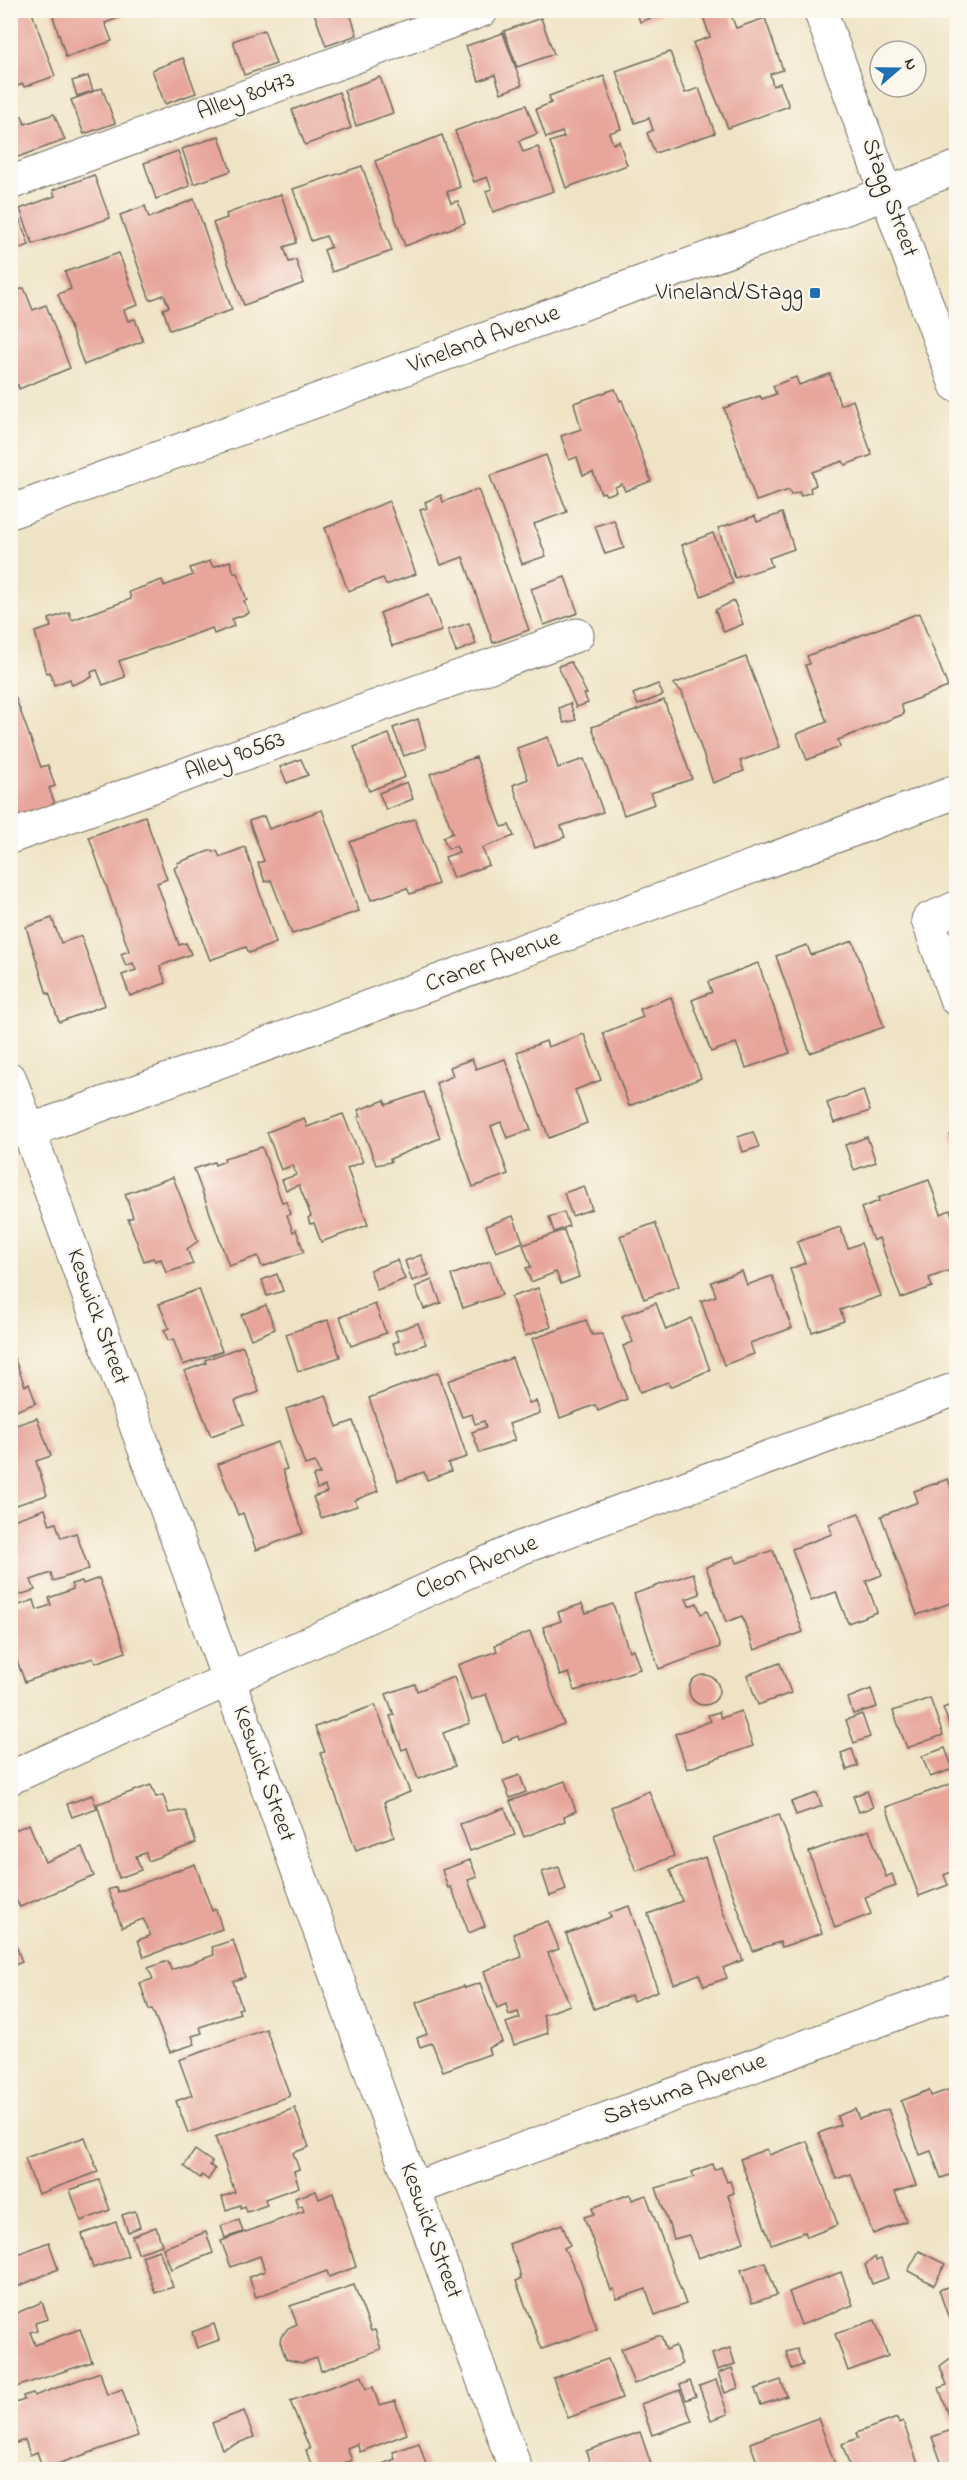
<svg xmlns="http://www.w3.org/2000/svg" width="967" height="2480" font-family="'Indie Flower',sans-serif">
<rect width="100%" height="100%" fill="#fbf7ec"/>
<filter id="ink" filterUnits="userSpaceOnUse"><feTurbulence type="fractalNoise" baseFrequency=".0167" numOctaves="2"/><feDisplacementMap in="SourceGraphic" scale="12" xChannelSelector="R" yChannelSelector="G"/><feConvolveMatrix kernelMatrix="1 2 1 2 8 2 1 2 1" color-interpolation-filters="sRGB"/></filter>
<filter id="wash" filterUnits="userSpaceOnUse"><feTurbulence type="fractalNoise" baseFrequency=".008" numOctaves="4" result="noise"/><feDisplacementMap in="SourceGraphic" scale="24" xChannelSelector="R" yChannelSelector="G"/><feGaussianBlur stdDeviation="1.35" result="paint"/><feColorMatrix in="noise" values="0 0 0 0 0 0 0 0 0 0 0 0 0 0 0 0 0 1.4 0 .05"/><feComposite in="paint" operator="in"/></filter>
<g filter="url(#wash)">
<rect width="100%" height="100%" fill="#efe3c5"/>
<g id="blocks">
<!-- building -->
<g fill="#e7a59b">
<path d="M10,10H31L55,76L24,87L23,84L10,88Z"/>
<path d="M51,10H122L124,16L105,23L112,41L66,57Z"/>
<path d="M313,10H349L357,35L326,46Z"/>
<path d="M636,10H671V11L640,22Z"/>
<path d="M701,10H729L736,28L765,18L783,70L770,74L773,86L780,83L789,106L728,128L693,43L710,37Z"/>
<path d="M541,18L554,54L517,67L504,31Z"/>
<path d="M264,30L276,64L244,75L233,41Z"/>
<path d="M503,33L522,85L501,93L495,75L479,81L466,46Z"/>
<path d="M670,52L685,93L699,88L715,133L655,153L647,133L653,130L649,118L635,123L616,71Z"/>
<path d="M183,58L196,93L165,104L152,70Z"/>
<path d="M88,76L93,91L77,96L72,81Z"/>
<path d="M604,76L621,129L609,133L613,144L619,141L627,165L566,188L550,142L564,137L562,132L546,138L536,109L551,103L549,96Z"/>
<path d="M380,77L393,113L356,126L344,90Z"/>
<path d="M102,88L115,123L84,134L71,100Z"/>
<path d="M339,92L351,128L305,145L292,110Z"/>
<path d="M526,105L537,134L519,141L523,152L538,147L554,191L493,212L486,191L492,189L487,177L474,182L455,131Z"/>
<path d="M54,114L65,140L10,160V121L22,116L25,124Z"/>
<path d="M442,135L460,187L447,192L451,203L458,201L465,223L405,246L375,161Z"/>
<path d="M219,136L231,171L194,184L182,149Z"/>
<path d="M178,151L190,186L156,199L144,163Z"/>
<path d="M362,166L392,251L332,272L324,250L331,247L326,236L311,241L293,189Z"/>
<path d="M94,175L110,218L33,244L20,209L55,196L53,190Z"/>
<path d="M281,194L296,237V243L284,247L289,262L296,260L304,283L244,305L213,223L227,218L226,214Z"/>
<path d="M194,199L232,310L170,330L163,309L169,307L164,295L150,300L120,215L145,206L149,218Z"/>
<path d="M16,210L29,245L10,252V212Z"/>
<path d="M119,253L138,305L124,310L128,321L135,319L143,341L84,365L58,294L71,289L65,272Z"/>
<path d="M24,288L33,310L46,305L70,368L19,389L18,385L10,388V293Z"/>
<path d="M830,374L840,405L853,400L872,455L845,465L843,461L812,472L816,485L810,488L811,492L801,496L799,492L791,495L789,490L756,501L724,408L760,396L762,399L776,394L773,386L796,377L799,385Z"/>
<path d="M615,389L620,401L622,400L651,481L625,491L622,484L615,487L616,492L606,495L604,492L601,493L593,472L583,475L577,457L569,460L561,436L581,429L574,403Z"/>
<path d="M546,455L567,512L534,524L546,556L522,564L490,476Z"/>
<path d="M478,489L529,630L493,643L463,557L441,565L420,510L427,508L425,502L441,495L443,502Z"/>
<path d="M389,501L416,574L386,585L383,578L348,591L325,528Z"/>
<path d="M782,513L794,549L769,558L772,566L735,578L718,528L755,516L757,522Z"/>
<path d="M614,520L624,548L605,554L595,526Z"/>
<path d="M713,533L733,583L701,596L682,545Z"/>
<path d="M210,561L213,567L230,561L234,573H237L247,600L244,601L249,613L232,619L234,626L214,634L212,628L119,661L125,677L103,685L97,670L91,672L92,677L72,685L70,679L54,685L50,672L46,673L35,632L51,627L49,619L69,612L72,620L131,599L129,592L162,580L164,586L193,575L190,568Z"/>
<path d="M565,577L578,613L544,625L531,589Z"/>
<path d="M429,594L442,631L392,646L380,613Z"/>
<path d="M734,601L743,624L724,632L715,610Z"/>
<path d="M919,613L948,687L901,705L904,714L838,740L840,747L807,760L797,734L827,722L805,665L810,664L807,656Z"/>
<path d="M469,623L476,644L456,652L448,630Z"/>
<path d="M746,657L780,747L740,761L744,771L713,783L682,692L673,684Z"/>
<path d="M571,662L587,694H584L588,703L576,707L558,666Z"/>
<path d="M10,683L41,767L48,765L55,786L49,788L55,804L10,820Z"/>
<path d="M658,684L663,695L638,705L633,694Z"/>
<path d="M664,700L692,779L651,793L655,804L624,815L592,727Z"/>
<path d="M570,703L576,720L564,723L559,708Z"/>
<path d="M418,719L426,748L404,756L393,728Z"/>
<path d="M389,734L405,777L369,791L354,747Z"/>
<path d="M548,737L558,768L584,759L603,812L561,826L565,837L535,848L513,785L528,779L517,748Z"/>
<path d="M476,757L502,827L509,825L514,836L482,848L489,865L453,878L445,857L459,852L456,846L448,849L443,837L453,833L430,774Z"/>
<path d="M301,759L308,775L287,783L280,767Z"/>
<path d="M407,782L413,799L386,810L379,793Z"/>
<path d="M322,810L359,911L292,934L271,880L265,882L258,863L264,861L249,821L264,816L269,829Z"/>
<path d="M145,816L167,879L157,883L179,945L186,943L191,954L160,966L166,983L130,996L122,975L136,970L133,963L126,966L121,954L129,951L89,837Z"/>
<path d="M415,819L438,884L410,894L407,888L371,900L350,842Z"/>
<path d="M245,847L276,943L249,953L246,947L210,960L174,868L178,866L177,863L212,850L213,852L217,851L220,857Z"/>
<path d="M52,918L61,943L81,936L105,1005L59,1022L49,993L47,994L26,927Z"/>
<path d="M853,941L884,1027L810,1053L776,956L807,945L811,955Z"/>
<path d="M758,963L790,1053L746,1068L736,1043L711,1052L692,1000L712,992L708,982Z"/>
<path d="M671,997L701,1078L629,1106L603,1033L643,1017L640,1009Z"/>
<path d="M584,1034L601,1080L575,1090L587,1123L549,1138L517,1052L546,1041L548,1047Z"/>
<path d="M472,1059L476,1069L505,1059L531,1130L507,1138L501,1122L491,1126L508,1174L473,1187L436,1083L453,1076L450,1067Z"/>
<path d="M863,1090L870,1111L834,1123L827,1103Z"/>
<path d="M424,1092L440,1138L390,1159L391,1162L376,1165L358,1117L361,1116L358,1110L385,1100L386,1105Z"/>
<path d="M343,1114L363,1162L347,1168L368,1225L321,1242L314,1223L310,1224L308,1218L311,1216L299,1185L286,1190L282,1180L296,1175L293,1165L281,1170L267,1132L304,1118L307,1127Z"/>
<path d="M753,1132L759,1147L743,1152L738,1137Z"/>
<path d="M956,1133V1153L950,1135Z"/>
<path d="M867,1137L876,1162L854,1170L845,1145Z"/>
<path d="M262,1147L282,1202L286,1201L290,1214L287,1215L293,1232L296,1230L304,1252L262,1267L258,1256L229,1266L194,1169L214,1162L215,1165L225,1161L224,1158Z"/>
<path d="M173,1177L198,1241L187,1249L193,1264L166,1273L161,1259L155,1261L153,1258L144,1261L128,1219L133,1217L125,1194Z"/>
<path d="M929,1180L941,1214L950,1210L956,1227V1268L929,1278L932,1287L901,1298L879,1238L873,1241L861,1208L879,1201L878,1198Z"/>
<path d="M584,1186L592,1209L572,1216L564,1193Z"/>
<path d="M564,1212L569,1226L554,1232L549,1217Z"/>
<path d="M513,1216L523,1242L496,1252L486,1226Z"/>
<path d="M655,1223L679,1286L644,1299L620,1236Z"/>
<path d="M840,1227L848,1248L861,1243L881,1296L840,1310L844,1321L812,1332L790,1269L805,1263L797,1242Z"/>
<path d="M564,1230L579,1277L561,1284L556,1272L531,1282L526,1268L531,1267L523,1245Z"/>
<path d="M421,1255L429,1275L412,1281L405,1261Z"/>
<path d="M397,1260L405,1279L377,1290L370,1270Z"/>
<path d="M490,1261L502,1295L463,1308L451,1275Z"/>
<path d="M742,1271L747,1285L772,1276L792,1328L750,1343L754,1354L724,1365L701,1301L716,1296L711,1282Z"/>
<path d="M277,1274L283,1291L267,1296L262,1280Z"/>
<path d="M432,1280L441,1303L424,1309L415,1287Z"/>
<path d="M538,1288L551,1327L525,1336L511,1297Z"/>
<path d="M199,1289L222,1351L183,1365L173,1339L168,1341L164,1330L169,1328L159,1304Z"/>
<path d="M656,1303L666,1330L691,1318L710,1370L670,1387L668,1382L640,1392L623,1346L633,1342L622,1316Z"/>
<path d="M375,1304L386,1333L351,1346L340,1317Z"/>
<path d="M266,1305L275,1329L251,1339L241,1315Z"/>
<path d="M328,1320L340,1357L298,1371L286,1334Z"/>
<path d="M586,1320L592,1335L602,1334L627,1399L598,1411L595,1405L560,1418L532,1339Z"/>
<path d="M418,1323L426,1344L397,1354L393,1343L399,1341L395,1331Z"/>
<path d="M243,1346L259,1392L235,1401L244,1424L211,1436L185,1371L206,1363L205,1360Z"/>
<path d="M10,1347L25,1386L29,1384L36,1403L10,1413Z"/>
<path d="M512,1358L529,1403L536,1401L540,1413L509,1424L515,1440L480,1453L472,1432L486,1427L484,1421L475,1424L472,1414L462,1417L448,1381Z"/>
<path d="M438,1372L467,1457L448,1463L451,1471L427,1480L424,1472L398,1481L369,1398Z"/>
<path d="M326,1395L337,1427L353,1421L378,1491L355,1500L357,1506L321,1518L313,1497L327,1492L325,1486L317,1489L313,1476L320,1474L315,1462L305,1465L286,1409Z"/>
<path d="M37,1418L51,1456L36,1461L47,1495L10,1507V1427Z"/>
<path d="M278,1442L287,1469L283,1470L303,1533L256,1550L243,1513L238,1515L218,1464Z"/>
<path d="M948,1479L956,1503V1601L917,1615L881,1516L918,1502L914,1491Z"/>
<path d="M45,1509L50,1525L56,1523L61,1538L76,1533L89,1569L53,1581L51,1573L31,1580L35,1590L10,1598V1521Z"/>
<path d="M859,1513L882,1575L866,1581L877,1612L848,1623L836,1592L811,1601L792,1549L832,1534L829,1524Z"/>
<path d="M773,1550L803,1632L754,1650L742,1616L726,1622L706,1567L734,1556L737,1563Z"/>
<path d="M693,1573L700,1594L686,1599L689,1606L697,1603L701,1614L707,1611L720,1647L659,1669L634,1594Z"/>
<path d="M99,1578L126,1652L95,1663L93,1658L25,1682L10,1642V1608L34,1600L37,1610L51,1605L49,1598L73,1589L71,1584L82,1581L83,1584Z"/>
<path d="M582,1604L586,1613L613,1604L629,1651L633,1649L640,1669L575,1691L569,1673L560,1676L543,1627L561,1621L558,1612Z"/>
<path d="M530,1632L564,1724L519,1740L518,1736L503,1742L486,1694L471,1700L458,1665L497,1651L495,1645Z"/>
<path d="M780,1663L791,1693L758,1705L747,1675Z"/>
<circle cx="704" cy="1690" r="15"/>
<path d="M454,1677L470,1723L443,1733L455,1766L418,1779L407,1748L402,1750L390,1716L394,1715L386,1694L415,1684L417,1691Z"/>
<path d="M871,1689L877,1707L853,1714L848,1698Z"/>
<path d="M930,1698L943,1735L907,1748L893,1711Z"/>
<path d="M956,1703V1736L954,1737L943,1708Z"/>
<path d="M375,1705L410,1792L384,1802L394,1836L356,1850L320,1753L325,1752L315,1727Z"/>
<path d="M741,1711L753,1746L687,1769L675,1734L711,1721L708,1715L719,1712L721,1718Z"/>
<path d="M862,1714L870,1737L854,1743L846,1720Z"/>
<path d="M945,1748L953,1769L930,1777L922,1756Z"/>
<path d="M852,1749L858,1766L847,1770L841,1753Z"/>
<path d="M520,1775L526,1792L510,1798L503,1781Z"/>
<path d="M565,1781L576,1811L564,1816L565,1821L524,1837L510,1801Z"/>
<path d="M956,1782V1870L944,1875L948,1885L919,1896L886,1807Z"/>
<path d="M151,1785L156,1797L163,1795L169,1813L185,1810L196,1843L148,1861L146,1853L136,1856L141,1870L119,1878L97,1804Z"/>
<path d="M649,1791L674,1856L636,1871L611,1807Z"/>
<path d="M867,1791L873,1807L859,1812L853,1796Z"/>
<path d="M817,1793L822,1806L796,1815L791,1802Z"/>
<path d="M92,1795L97,1808L72,1817L67,1804Z"/>
<path d="M505,1808L515,1835L470,1851L460,1824Z"/>
<path d="M779,1814L822,1933L782,1947L780,1942L753,1951L713,1838Z"/>
<path d="M29,1824L45,1862L82,1847L94,1876L20,1907L10,1890V1832Z"/>
<path d="M869,1830L886,1877L892,1874L896,1886L865,1897L871,1914L835,1928L809,1852Z"/>
<path d="M705,1857L723,1912L743,1960L723,1968L727,1978L704,1986L699,1974L674,1984L648,1914L682,1901L670,1870Z"/>
<path d="M470,1860L477,1877L468,1880L485,1926L469,1933L451,1887L448,1888L442,1870Z"/>
<path d="M195,1864L212,1911L216,1909L222,1929L144,1957L138,1940L150,1936L147,1926L143,1919L122,1927L108,1890L116,1887L118,1892Z"/>
<path d="M559,1867L566,1890L550,1896L542,1872Z"/>
<path d="M629,1906L658,1991L633,2001L631,1995L594,2009L566,1934L611,1917L609,1913Z"/>
<path d="M548,1921L559,1949L548,1953L570,2005L543,2015L548,2033L514,2045L506,2023L520,2018L518,2012L509,2015L506,2004L497,2008L484,1971L522,1957L513,1934Z"/>
<path d="M233,1940L245,1977L233,1981L242,2008L238,2009L240,2013L200,2027L202,2033L192,2036L195,2044L170,2052L152,2009L149,2010L140,1983L153,1979L148,1968L168,1961L171,1970L214,1955L212,1947Z"/>
<path d="M16,1945L22,1962L10,1967V1947Z"/>
<path d="M480,1983L502,2042L488,2048L490,2054L443,2071L432,2043L420,2047L417,2038L427,2034L416,2003L464,1986L465,1988Z"/>
<path d="M266,2029L290,2096L188,2133L176,2101L192,2095L179,2060Z"/>
<path d="M956,2087V2173L941,2178L931,2151L920,2155L901,2101L929,2090L931,2096Z"/>
<path d="M295,2108L309,2147L293,2153L299,2169L294,2171L299,2187L265,2199L267,2205L247,2212L245,2206L241,2208L240,2205L226,2210L222,2197L235,2192L215,2137Z"/>
<path d="M855,2109L859,2119L888,2109L916,2185L895,2192L906,2221L873,2234L851,2174L836,2179L819,2133L840,2125L837,2116Z"/>
<path d="M85,2137L98,2172L38,2194L25,2158Z"/>
<path d="M807,2141L838,2225L807,2237L805,2232L771,2244L740,2159L767,2149L769,2155Z"/>
<path d="M195,2150L212,2162L210,2165L215,2169L208,2180L202,2175L200,2178L184,2166Z"/>
<path d="M712,2164L714,2170L721,2167L727,2182L730,2181L734,2193L728,2195L744,2242L698,2258L689,2235L674,2239L656,2188L694,2177L692,2172Z"/>
<path d="M99,2180L110,2210L81,2221L70,2190Z"/>
<path d="M316,2191L319,2199L333,2193L356,2267L329,2277L327,2271L256,2297L249,2277L265,2271L260,2256L231,2267L221,2241L304,2211L302,2205L298,2207L295,2198Z"/>
<path d="M630,2194L632,2200L646,2195L686,2304L655,2315L646,2289L617,2299L614,2289L611,2290L584,2217L594,2214L592,2208Z"/>
<path d="M135,2211L140,2227L128,2232L122,2215Z"/>
<path d="M239,2220L243,2232L225,2238L221,2226Z"/>
<path d="M116,2222L128,2256L93,2268L82,2234Z"/>
<path d="M562,2224L570,2245L564,2248L580,2279L597,2329L542,2349L516,2281L521,2279L519,2269L509,2244Z"/>
<path d="M156,2227L162,2245L138,2253L132,2236Z"/>
<path d="M206,2232L213,2253L171,2269L163,2248Z"/>
<path d="M49,2242L58,2269L10,2290V2257Z"/>
<path d="M159,2250L173,2287L155,2293L142,2256Z"/>
<path d="M919,2251L945,2264L934,2285L908,2271Z"/>
<path d="M875,2257L876,2261L881,2259L888,2278L872,2284L865,2265Z"/>
<path d="M765,2262L777,2295L752,2303L741,2270Z"/>
<path d="M841,2272L853,2305L801,2325L789,2292Z"/>
<path d="M956,2284V2316L949,2319L939,2290Z"/>
<path d="M354,2285L371,2331L375,2330L381,2349L321,2371L317,2358L302,2363L286,2359L280,2342L281,2337L288,2328L297,2324L290,2306Z"/>
<path d="M42,2302L48,2319L35,2323L37,2330L30,2332L35,2345L80,2329L92,2362L10,2389V2316Z"/>
<path d="M875,2320L888,2356L848,2371L835,2334Z"/>
<path d="M214,2324L219,2340L197,2348L192,2332Z"/>
<path d="M657,2336H661L666,2350L675,2346L682,2364L634,2384L621,2349Z"/>
<path d="M730,2348L735,2364L717,2370L712,2354Z"/>
<path d="M797,2349L803,2365L792,2369L786,2352Z"/>
<path d="M956,2354V2470H944L932,2437L954,2429L939,2388L947,2385L940,2366Z"/>
<path d="M608,2359L622,2398L568,2418L553,2378Z"/>
<path d="M732,2368L738,2388L725,2393L718,2373Z"/>
<path d="M100,2372L107,2395L122,2389L138,2436L43,2469L37,2452L30,2455L25,2440L10,2445V2405L24,2400L23,2396L33,2393L34,2396Z"/>
<path d="M362,2376L366,2389L373,2387L379,2405L395,2401L407,2434L360,2452L357,2444L347,2448L352,2460L327,2470H313L306,2450L310,2449L290,2401Z"/>
<path d="M716,2380L728,2414L711,2420L699,2386Z"/>
<path d="M781,2380L787,2396L761,2405L755,2389Z"/>
<path d="M690,2381L696,2396L686,2400L680,2385Z"/>
<path d="M680,2390L692,2421L652,2435L641,2404Z"/>
<path d="M244,2411L254,2437L222,2449L212,2423Z"/>
<path d="M818,2418L837,2470H760L750,2443Z"/>
<path d="M897,2418L899,2423L903,2421L920,2470H851L842,2444L858,2438L856,2433Z"/>
<path d="M640,2432L653,2470H592L586,2451Z"/>
<path d="M419,2443L428,2470H367L395,2459L393,2452Z"/>
</g>
</g>
</g>
<g filter="url(#ink)">
<use href="#blocks" fill-opacity="0" stroke="#706b61" stroke-width="1.5"/>
<g fill="none" stroke-linecap="round" stroke-linejoin="round">
<defs>
<g id="minor">
<path d="M820,10L956,385"/>
<path d="M10,183L482,10"/>
<path d="M10,837L577,635"/>
<path d="M956,908L928,920L956,999"/>
<path d="M10,1079L516,2470"/>
<path d="M29,1131L956,792"/>
<path d="M10,1778L520,1548L956,1389"/>
<path d="M414,2189L956,1992"/>
</g>
<path id="major" d="M10,512L956,168"/>
</defs>
<!-- minor casing -->
<use href="#minor" stroke="#706b61" stroke-width="35"/>
<!-- major casing -->
<use href="#major" stroke="#706b61" stroke-width="35"/>
<!-- minor -->
<use href="#minor" stroke="#fff" stroke-width="33"/>
<!-- major -->
<use href="#major" stroke="#fff" stroke-width="33"/>
</g>
</g>
<!-- markers -->
<rect fill="#1f6fb2" stroke="#fbf7ec" stroke-width="2" x="809" y="287" width="12" height="12" rx="3"/>
<g text-anchor="middle" dominant-baseline="central" stroke-width="4.5" stroke-linejoin="round" paint-order="stroke">
<!-- street labels -->
<g font-size="24" fill="#2b2b2b" stroke="#fbf7ec">
<text transform="translate(246 97) rotate(-20)">Alley 80473</text>
<text transform="translate(889 198) rotate(70)">Stagg Street</text>
<text transform="translate(484 340) rotate(-20)">Vineland Avenue</text>
<text transform="translate(235 757) rotate(-20)">Alley 90563</text>
<text transform="translate(493 962) rotate(-20)">Craner Avenue</text>
<text transform="translate(97 1317) rotate(70)">Keswick Street</text>
<text transform="translate(477 1568) rotate(-23)">Cleon Avenue</text>
<text transform="translate(263 1774) rotate(70)">Keswick Street</text>
<text transform="translate(685 2090) rotate(-20)">Satsuma Avenue</text>
<text transform="translate(430 2231) rotate(70)">Keswick Street</text>
</g>
<!-- poi labels -->
<g font-size="24" fill="#2b2b2b" stroke="#fbf7ec" text-anchor="end">
<text x="803" y="293">Vineland/Stagg</text>
</g>
</g>
<!-- margin -->
<rect width="967" height="2480" fill="none" stroke="#fbf7ec" stroke-width="36"/>
<!-- north arrow -->
<g transform="translate(898 69) rotate(70)"><circle r="28" fill="#fbf7ec" stroke="#a8a59f" stroke-width="1.5"/>
<path d="M0-4.5L10 22L0 15L-10 22Z" fill="#1f6fb2"/>
<text y="-9" font-size="16" font-weight="bold" text-anchor="middle" fill="#2b2b2b">N</text>
</g>
</svg>
